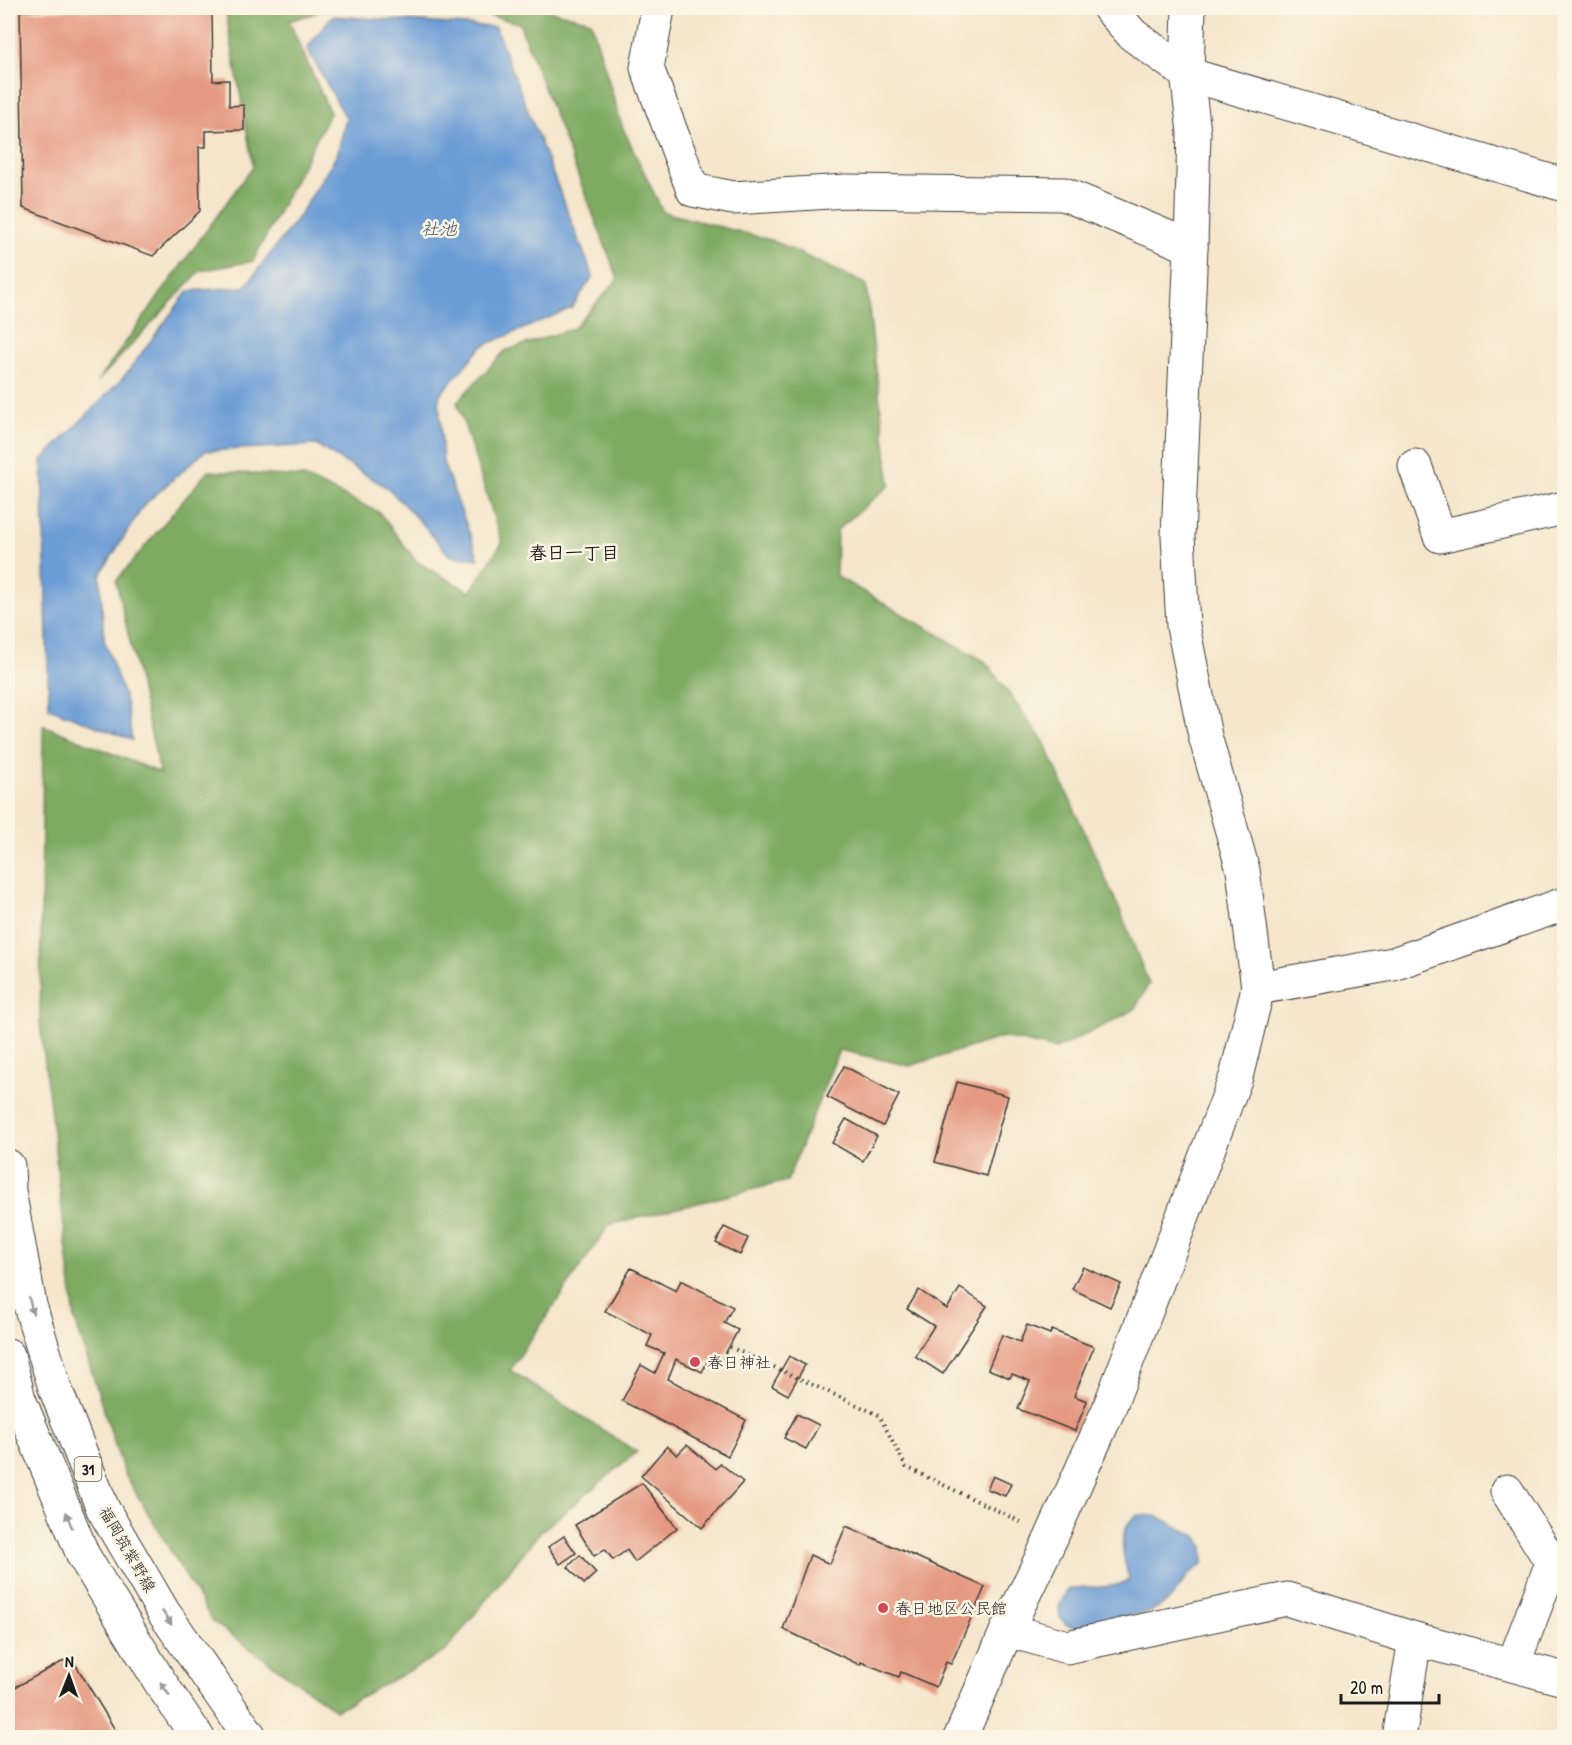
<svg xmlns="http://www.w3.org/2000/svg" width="1572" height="1745" font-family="'Patrick Hand','Klee One',sans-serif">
<rect width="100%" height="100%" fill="#fcf5e5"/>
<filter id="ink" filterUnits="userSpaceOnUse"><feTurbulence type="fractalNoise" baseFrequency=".0167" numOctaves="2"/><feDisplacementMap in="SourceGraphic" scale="12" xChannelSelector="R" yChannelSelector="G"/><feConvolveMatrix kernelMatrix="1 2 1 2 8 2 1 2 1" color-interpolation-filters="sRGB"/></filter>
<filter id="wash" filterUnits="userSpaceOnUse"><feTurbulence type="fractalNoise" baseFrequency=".008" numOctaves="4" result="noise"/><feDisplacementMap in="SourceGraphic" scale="24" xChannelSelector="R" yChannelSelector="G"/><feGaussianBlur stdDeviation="1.35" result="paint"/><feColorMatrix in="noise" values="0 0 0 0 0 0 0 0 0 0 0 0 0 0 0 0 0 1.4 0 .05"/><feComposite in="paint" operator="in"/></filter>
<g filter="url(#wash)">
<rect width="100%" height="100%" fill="#f5e6cc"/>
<!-- forest -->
<g fill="#7eaa62" stroke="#4d633f" stroke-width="1.5">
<path d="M225,8H332L289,21L330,113L253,261L200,271L97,382L253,166Z"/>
<path d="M458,8H538L591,21L622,126L663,212L771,240L866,284L890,485L837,530L836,576L986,662L1044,742L1122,915L1149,984L1135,1009L1111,1022L1056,1049L1003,1037L910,1066L839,1050L787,1181L609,1225L510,1370L637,1452L539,1533L445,1652L336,1710L213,1622L124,1473L75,1320L40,1022L43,725L160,773L116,581L208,471L304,477L379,512L417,562L470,592L502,543L457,402L505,351L574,328L618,279L519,23Z"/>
</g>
<!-- water -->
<g fill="#6a9cd5" stroke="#435c78" stroke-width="1.5">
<path d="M332,16L495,27L593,276L572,308L481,347L439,396L443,462L479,559L450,556L423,525L388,488L316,445L205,451L144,505L100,575L104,639L126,702L132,740L49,708L42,460L123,378L188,291L245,287L299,216L337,155L346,118L307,48Z"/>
<path d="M1137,1515L1157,1516L1198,1537L1203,1546L1204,1563L1189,1574L1169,1601L1150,1612L1114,1619L1080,1628L1067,1625L1060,1618L1059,1606L1067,1590C1087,1583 1109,1592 1129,1580C1124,1557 1114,1531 1137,1515Z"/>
</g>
<g id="blocks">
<!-- building -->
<g fill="#e59981">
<path d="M212,8L213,81L229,80V106L244,105V130L206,131V147H199L200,211L153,256L23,208L20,11Z"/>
<path d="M844,1066L899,1095L883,1126L827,1097Z"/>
<path d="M957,1082L1008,1096L986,1176L935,1162Z"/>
<path d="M846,1119L877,1136L863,1161L832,1143Z"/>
<path d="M724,1227L748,1238L740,1255L716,1243Z"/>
<path d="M1083,1267L1121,1284L1110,1307L1072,1289Z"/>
<path d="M631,1268L676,1291L681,1280L733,1307L724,1323L738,1330L719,1365L708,1360L702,1372L676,1359L668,1379L746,1420L728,1456L622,1401L641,1365L655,1373L664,1353L647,1346L652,1335L605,1311Z"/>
<path d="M960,1288L987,1306L943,1374L915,1356L934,1326L907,1309L919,1290L947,1309Z"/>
<path d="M1027,1325L1050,1334L1052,1330L1094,1347L1074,1396L1087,1401L1075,1431L1018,1409L1030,1381L1012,1374L1010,1378L988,1369L1002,1335L1020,1342Z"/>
<path d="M789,1356L805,1365L788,1395L772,1386Z"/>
<path d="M797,1414L819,1425L806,1449L784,1438Z"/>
<path d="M687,1445L716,1469L720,1463L743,1482L702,1528L641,1476L667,1446L677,1455Z"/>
<path d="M993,1476L1011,1484L1005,1496L987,1489Z"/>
<path d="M642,1483L677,1528L635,1562L627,1550L613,1560L605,1549L594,1556L575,1525Z"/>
<path d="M846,1526L985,1587L951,1664L946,1662L936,1687L901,1672L899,1677L861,1662L860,1665L783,1629L810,1555L830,1564Z"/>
<path d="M564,1536L576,1553L560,1564L548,1547Z"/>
<path d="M580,1555L596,1573L584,1584L568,1567Z"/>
<path d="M71,1657L120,1738H8V1691Z"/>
</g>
</g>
</g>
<g filter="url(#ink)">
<use href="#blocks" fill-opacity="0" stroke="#3d3a36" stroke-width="1.5"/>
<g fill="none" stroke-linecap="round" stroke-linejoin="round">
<defs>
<g id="minor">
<path d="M658,9L647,68L693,190L733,198L846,191L1064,194L1191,247"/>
<path d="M1415,466L1440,536L1564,508"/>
<path d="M1258,988L1393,964L1564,904"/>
<path d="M1507,1491L1552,1563L1513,1665"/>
<path d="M1007,1630L1067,1647L1287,1599L1415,1639L1564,1679"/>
<path d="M1399,1738L1415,1639"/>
</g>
<g id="tertiary">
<path d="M1109,8L1133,35L1187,74L1564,185"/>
<path d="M960,1738L1007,1630L1051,1538L1108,1411L1236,1077L1258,988L1243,870L1205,736L1183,626L1178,536L1191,247L1194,132L1187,74L1189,8"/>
</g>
<g id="primary">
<path d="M8,1166L9,1191L30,1305L55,1388L103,1509L164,1613L251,1738"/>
<path d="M8,1355L19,1399L83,1555L160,1682L198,1738"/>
</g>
</defs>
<!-- minor casing -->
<use href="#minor" stroke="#3d3a36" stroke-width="35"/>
<!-- tertiary casing -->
<use href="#tertiary" stroke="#3d3a36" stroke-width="35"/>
<!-- primary casing -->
<use href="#primary" stroke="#3d3a36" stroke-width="35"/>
<!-- path -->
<path stroke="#3d3a36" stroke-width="4" stroke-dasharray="1.5 4.5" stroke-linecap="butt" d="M730,1347L879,1415L906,1467L1021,1522"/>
<!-- minor -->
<use href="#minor" stroke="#fff" stroke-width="33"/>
<!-- tertiary -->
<use href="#tertiary" stroke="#fff" stroke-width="33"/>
<!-- primary -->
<use href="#primary" stroke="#fff" stroke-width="33"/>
</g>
<!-- one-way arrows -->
<defs><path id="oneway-solid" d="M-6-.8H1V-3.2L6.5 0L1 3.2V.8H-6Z" transform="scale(1.5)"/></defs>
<g fill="#999">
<use href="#oneway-solid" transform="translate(31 1306) rotate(76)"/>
<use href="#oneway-solid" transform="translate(69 1520) rotate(-112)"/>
<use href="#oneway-solid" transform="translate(167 1618) rotate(56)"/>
<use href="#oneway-solid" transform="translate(165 1689) rotate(-124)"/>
</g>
</g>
<!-- markers -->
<g fill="#d1495b" stroke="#fcf5e5" stroke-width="2">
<circle cx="695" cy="1362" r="6"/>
<circle cx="883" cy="1608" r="6"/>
</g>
<g text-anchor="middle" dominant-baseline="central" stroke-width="5" stroke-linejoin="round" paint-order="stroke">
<!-- shield labels -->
<rect fill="#fcf5e5" stroke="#5f5d58" stroke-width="1.5" x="74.5" y="1457" width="27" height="24" rx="4.5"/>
<g font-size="15" font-weight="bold" fill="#1c1c1c">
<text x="88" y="1469">31</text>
</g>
<!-- poi labels -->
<g font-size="16" fill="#1c1c1c" stroke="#fcf5e5" text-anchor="start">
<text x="707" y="1362">春日神社</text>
<text x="895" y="1608">春日地区公民館</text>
</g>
<!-- street labels -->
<g font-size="16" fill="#1c1c1c" stroke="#fcf5e5">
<text transform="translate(128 1549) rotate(60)">福岡筑紫野線</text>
</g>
<!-- water labels -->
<g font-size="18" font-style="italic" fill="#3f566f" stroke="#fcf5e5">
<text x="439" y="228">社池</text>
</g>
<!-- neighbourhood labels -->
<g font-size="18" font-weight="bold" fill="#1c1c1c" stroke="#fcf5e5">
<text x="574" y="552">春日一丁目</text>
</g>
</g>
<!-- margin -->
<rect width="1572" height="1745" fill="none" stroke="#fcf5e5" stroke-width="30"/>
<!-- north arrow -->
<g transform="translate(69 1676) rotate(1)" stroke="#fcf5e5" stroke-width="4.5" paint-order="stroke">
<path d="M0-4.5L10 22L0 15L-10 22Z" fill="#1c1c1c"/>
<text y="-9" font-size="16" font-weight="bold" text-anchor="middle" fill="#1c1c1c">N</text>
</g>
<!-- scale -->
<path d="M1341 1694v9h98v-9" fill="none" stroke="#1c1c1c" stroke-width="3"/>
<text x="1350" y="1694" font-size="18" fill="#1c1c1c" stroke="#fcf5e5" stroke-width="4.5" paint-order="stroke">20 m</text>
</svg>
